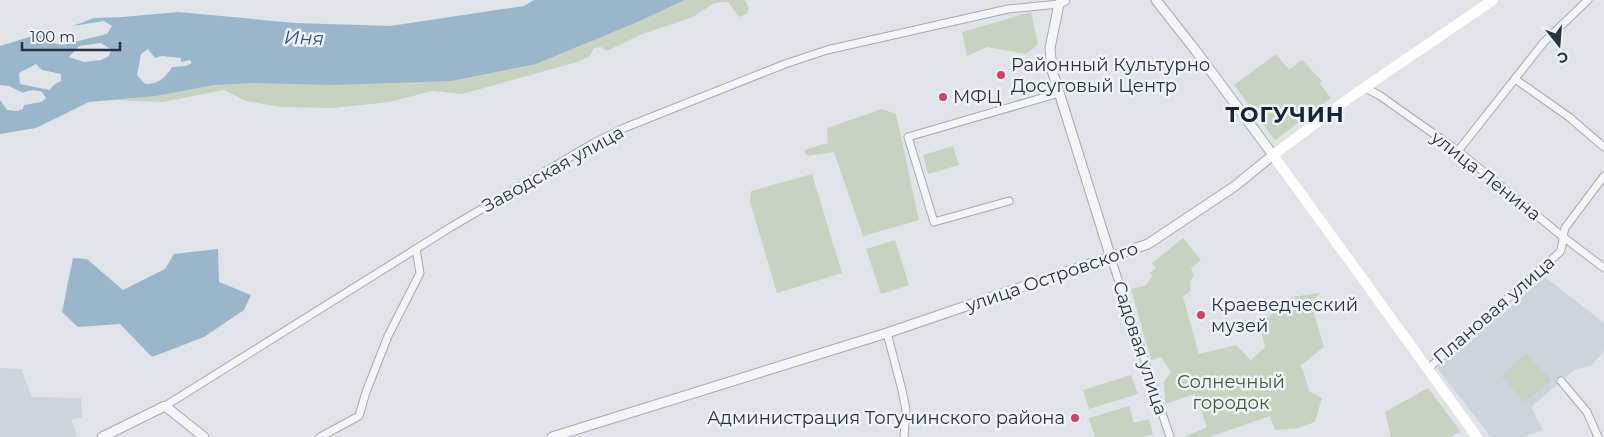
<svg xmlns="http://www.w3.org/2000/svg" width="1604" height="437" font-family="Montserrat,sans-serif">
<rect width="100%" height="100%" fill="#e0e4e9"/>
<!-- built -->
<g fill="#ced4db">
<path d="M1545,277L1604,323V351L1592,365L1574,370L1531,407L1543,430L1524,437H1491L1437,368Z"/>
<path d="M0,368L21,369L32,397L81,398L82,417L71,420L78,437H0Z"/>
</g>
<!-- green -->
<g fill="#c7d3c0">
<path d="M685,0H745L749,8L747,14L739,17L728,2L714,3L693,17L640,35L607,51L601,47L594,48L590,56L577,62L462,94L432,91L390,102L333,108L281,107L246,101L224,90L163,102L111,100L156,96L215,85L536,64L633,24Z"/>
<path d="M1031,12L1038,44L1026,54L987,47L967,56L962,32Z"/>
<path d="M1276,54L1289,70L1302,60L1322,81L1320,84L1331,98L1275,140L1234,85Z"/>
<path d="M882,109L896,114L919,220L863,236L834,152L807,156L804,150L828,143L827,128Z"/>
<path d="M953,146L959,165L928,174L923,155Z"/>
<path d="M812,174L842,273L777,293L750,202L751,191Z"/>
<path d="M1183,238L1201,260L1191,268L1194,275L1190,282L1191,290L1183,297L1199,354L1236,345L1251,360L1265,347L1260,326L1284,301L1292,297L1320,293L1311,303L1324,347L1300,366L1303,370L1309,391L1322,398L1315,422L1298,428L1275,430L1270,416L1209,437H1184L1207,427L1195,394L1165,404L1164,382L1171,372L1161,357L1151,360L1131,289L1146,285L1152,276L1150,273L1156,268L1152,263Z"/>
<path d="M895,240L909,285L881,294L866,249Z"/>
<path d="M1526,353L1551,380L1525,403L1501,376Z"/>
<path d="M1131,375L1138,394L1089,409L1083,390Z"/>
<path d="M1428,388L1461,432L1449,437H1391L1385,412Z"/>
<path d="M1129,406L1134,423L1149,419L1153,434L1143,437H1095L1089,418Z"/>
</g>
<!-- water -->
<g fill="#99b6cb" fill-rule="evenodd">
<path d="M534,0H685L633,24L536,64L451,81L332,85L252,83L215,85L156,96L89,102L36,128L0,134V100L7,110L17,111L23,109L24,105L41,102L46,98L42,92C35,90 30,89 23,93L9,86L0,85V46L39,34L48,42L62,45L107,34L112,26L104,21L73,26L94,18L123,17L178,12L295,23L390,26L524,6ZM101,43L111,49L109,56L101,60L84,62L69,57L79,46ZM148,49L155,58L162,56L181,58V62L190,60L192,63L186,66L172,67C165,78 159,84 145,84L137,75L141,54ZM36,64L42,70L61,74V81L55,84L49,90L20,84L19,73Z"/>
<path d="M218,249L219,282L251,295L244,310L204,337L152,357L120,324L78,327L62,312L73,258L87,259L123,290L165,269L174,254Z"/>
</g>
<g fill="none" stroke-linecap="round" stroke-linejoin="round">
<defs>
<g id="minor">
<path d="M1515,79L1569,117L1604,147"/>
<path d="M1365,88L1379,95L1458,151L1562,236L1604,268"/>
<path d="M1458,151L1544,42L1588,0"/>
<path d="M1009,201L934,222L908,137L1059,93"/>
<path d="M1111,258L1170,437"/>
<path d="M887,333L902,390L906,410L904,437"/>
<path d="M1429,368L1560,252C1564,244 1562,237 1565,228L1604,176"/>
<path d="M1561,381L1587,412L1598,437"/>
<path d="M165,406L451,227L594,143L624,128L785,64L827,50L1008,9L1059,4"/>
<path d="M320,437L359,416L366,392L388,336L420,273L416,249"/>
</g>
<g id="tertiary">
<path d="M1065,0L1059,4L1050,48L1052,70L1111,258"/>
<path d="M102,437L165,406L204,437"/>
<path d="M552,437L887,333L1148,244L1235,186L1273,155L1196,51L1156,0"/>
</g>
</defs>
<!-- minor casing -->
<use href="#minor" stroke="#a5abb3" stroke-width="9"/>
<!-- tertiary casing -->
<use href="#tertiary" stroke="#a5abb3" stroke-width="11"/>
<!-- minor -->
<use href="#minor" stroke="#f3f5f7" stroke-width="7"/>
<!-- tertiary -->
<use href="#tertiary" stroke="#f3f5f7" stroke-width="9"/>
<!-- secondary -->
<path stroke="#fff" stroke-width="10" d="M1477,437L1273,155L1355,94L1493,0"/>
</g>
<!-- markers -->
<g fill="#d24064" stroke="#eff3f7" stroke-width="2">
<circle cx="1001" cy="75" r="5"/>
<circle cx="943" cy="97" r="5"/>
<circle cx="1201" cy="315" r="5"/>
<circle cx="1075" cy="418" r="5"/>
</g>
<g text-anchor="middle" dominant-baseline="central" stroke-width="5" stroke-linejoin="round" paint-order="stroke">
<!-- poi labels -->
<g font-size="18" fill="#283341" stroke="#eff3f7" text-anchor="start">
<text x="1011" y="65">Районный Культурно<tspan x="1011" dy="21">Досуговый Центр</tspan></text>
<text x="953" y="97">МФЦ</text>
<text x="1211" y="305">Краеведческий<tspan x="1211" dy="21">музей</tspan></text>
<text x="1065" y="418" text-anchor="end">Администрация Тогучинского района</text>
</g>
<!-- street labels -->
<g font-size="18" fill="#283341" stroke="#eff3f7">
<text transform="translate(553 169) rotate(-29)">Заводская улица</text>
<text transform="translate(1486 176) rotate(38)">улица Ленина</text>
<text transform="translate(1052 277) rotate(-19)">улица Островского</text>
<text transform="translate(1494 310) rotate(-41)">Плановая улица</text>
<text transform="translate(1140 348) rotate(72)">Садовая улица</text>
</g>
<!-- park labels -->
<g font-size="18" fill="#405d35" stroke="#eff3f7">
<text x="1231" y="382">Солнечный<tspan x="1231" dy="21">городок</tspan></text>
</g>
<!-- water labels -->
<g font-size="19" font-style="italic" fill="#315676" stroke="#eff3f7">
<text transform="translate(304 38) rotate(2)">Иня</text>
</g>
<!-- district labels -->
<g font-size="22" font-weight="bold" letter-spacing="1" fill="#1a2432" stroke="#eff3f7">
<text x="1285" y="114">ТОГУЧИН</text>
</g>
</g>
<!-- north arrow -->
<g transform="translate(1559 45) rotate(163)" stroke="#eff3f7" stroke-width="4" paint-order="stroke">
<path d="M0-4L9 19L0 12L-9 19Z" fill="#283341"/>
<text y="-8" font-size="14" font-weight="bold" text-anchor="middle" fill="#283341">С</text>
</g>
<!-- scale -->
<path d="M22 42v8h98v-8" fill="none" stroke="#283341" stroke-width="2.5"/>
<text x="30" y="42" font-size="15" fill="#283341" stroke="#eff3f7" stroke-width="4" paint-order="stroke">100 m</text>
</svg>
